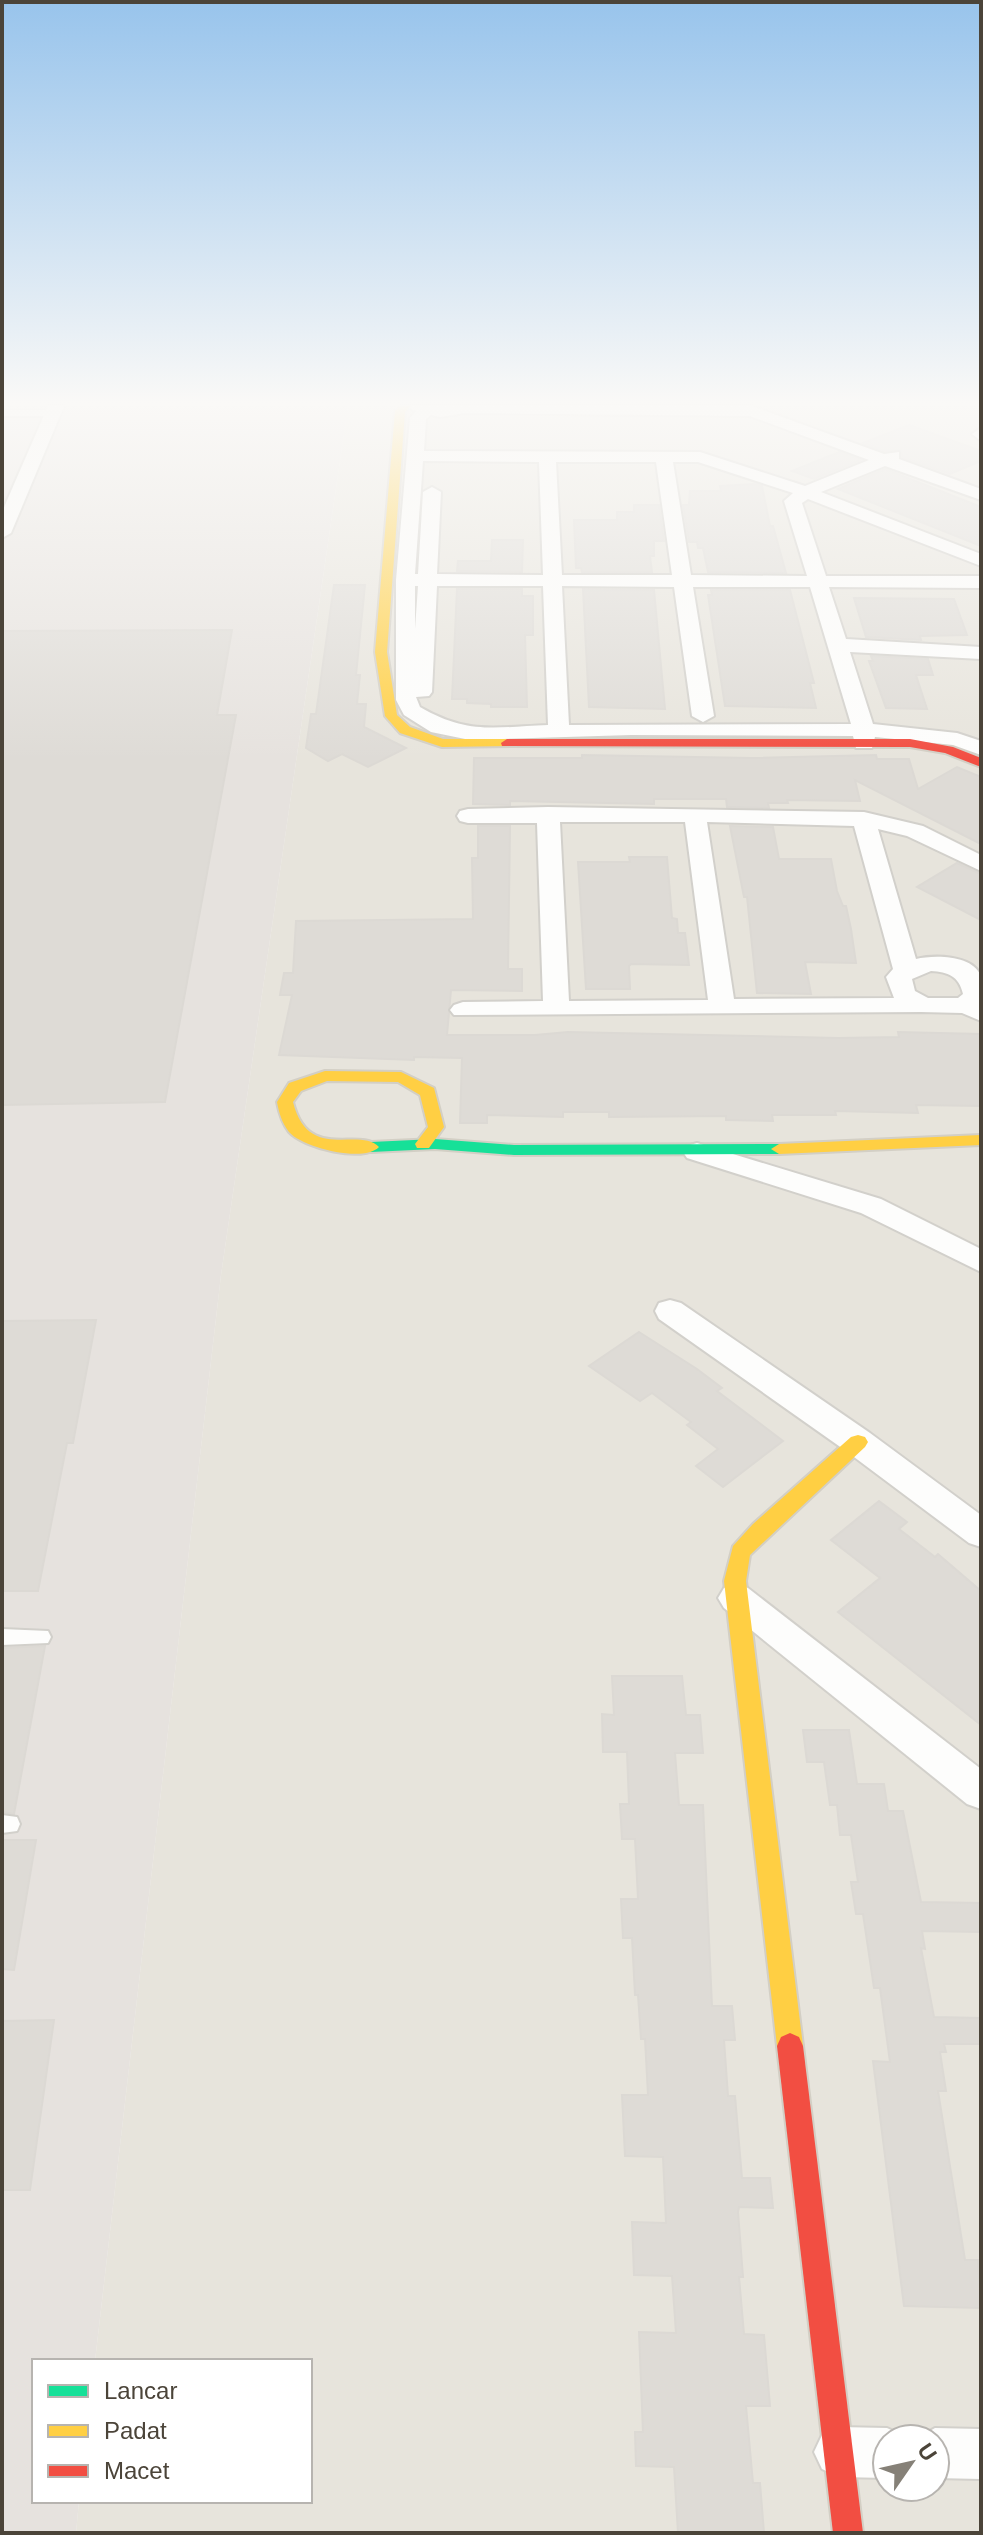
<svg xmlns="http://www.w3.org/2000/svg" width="983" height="2535" font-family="Arial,sans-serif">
<rect width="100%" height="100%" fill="#f4f2ee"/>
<!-- residential -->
<path fill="#e7e4dc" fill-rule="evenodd" d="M348,406H981V2533H76L79,2501H310V2361H95L221,1275ZM887,2439H935V2487H887Z"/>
<!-- industrial -->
<path fill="#e6e2de" d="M2,406H348L221,1275L95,2361H34V2501H79L76,2533H2Z"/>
<!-- building -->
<g fill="#dedbd6" stroke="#dcd9d4" stroke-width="2">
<path d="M909,425L981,451V461L950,474L902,457L901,450L884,451L863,443Z"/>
<path d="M839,452L861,460L814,479L792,471Z"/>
<path d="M885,469L981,507V546L838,489Z"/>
<path d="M754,484L762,486L770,526H773L786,573L708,572L703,548H698L697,542H689L683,505H689L690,491H721L720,486Z"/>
<path d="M634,505H659L664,541H654V556H650L652,572H582L581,568H576L574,520H617V512H634Z"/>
<path d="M492,540H523L522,572L457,571L458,561H491Z"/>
<path d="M334,585H365L356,675H360L357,704H366L364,727L406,748L368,767L342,754L328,761L306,748L311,714H316Z"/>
<path d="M457,589H522V596H533V635H525L527,707H491V704L467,703V699H452Z"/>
<path d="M583,589L654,590L665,709L589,707Z"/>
<path d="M711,590H790L814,683H810L816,708L725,706L708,595H712Z"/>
<path d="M854,598L954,599L967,635L920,636L921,640L866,637Z"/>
<path d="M232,630L217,715H236L165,1102L2,1105V631Z"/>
<path d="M871,656L928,659L933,675H916L927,709L886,708L869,661H873Z"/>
<path d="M582,755L752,758L876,755L877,759H909L918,789L957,767L981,777V844L855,780L860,801L787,800L788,803H768L769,808L727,807L726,799H654V804L510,801V805L473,804L474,758H582Z"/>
<path d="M478,826H510L508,969H522V991L451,990L447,1035H535L568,1032L838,1038L899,1037L898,1032L981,1034V1106L916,1105L918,1113L835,1111L836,1115H772L773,1121L726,1120V1116L609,1117V1112H563V1117L487,1115V1123H460L462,1058L414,1057V1060L279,1055L292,995H280L284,973H293L296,921L473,919L472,858H478Z"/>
<path d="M730,826L773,827L779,859H831L837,891L843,906H846L851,929L856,963L805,962L811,994L757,993L747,897H744Z"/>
<path d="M629,857H667L672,918L677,919L678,933H685L689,965L631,964L629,966L630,989H586L578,862H630Z"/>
<path d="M957,863L981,874V920L917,887Z"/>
<path d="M96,1320L73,1443H67L38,1591H2V1321Z"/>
<path d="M639,1332L697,1369L722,1388L717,1391L783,1441L723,1487L696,1466L718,1449L687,1425L691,1422L652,1393L640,1401L589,1366Z"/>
<path d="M879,1501L907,1522L899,1529L935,1557L938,1554L981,1591V1725L838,1612L880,1578L831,1540Z"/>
<path d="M45,1646L14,1814L2,1812V1648Z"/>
<path d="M612,1676H682L686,1715H700L703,1753H675L679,1805H703L712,2006H732L735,2040H724L728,2096H735L742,2178H770L773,2208L739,2207L738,2212L743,2277H739L744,2334L764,2335L770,2406H746L753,2483H760L764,2533H678L674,2467L636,2466L635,2432H643L639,2332L676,2333L672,2276L634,2275L632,2222L666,2223L663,2157L625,2156L622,2095H648L645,2039H641L638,1995H635L632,1938H623L621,1899H638L635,1839H622L620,1804H629L627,1752H603L602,1714L614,1715Z"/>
<path d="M803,1730H849L857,1784H884L888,1811H903L921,1902L981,1903V1932L922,1931L925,1949L921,1948L934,2017L981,2018V2044H944L946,2052H940L946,2091H938L965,2260H978L981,2308L904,2306L873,2061L890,2062L880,1988H874L863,1914H856L851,1882H858L851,1835H840L837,1805H830L824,1762H807Z"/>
<path d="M2,1840H36L14,1970L2,1969Z"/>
<path d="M54,2020L30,2190H2V2021Z"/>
</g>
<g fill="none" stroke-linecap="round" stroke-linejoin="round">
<defs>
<g id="lane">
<path d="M2,410H53L57,413L53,416H2Z"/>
<path d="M981,428V441L972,434Z"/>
<path d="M2,1629L48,1631L51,1637L48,1643L2,1645Z"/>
<path d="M2,1815L17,1817L20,1824L17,1831L2,1833Z"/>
</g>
<g id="street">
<path d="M48,406H64L11,533L2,538V512Z"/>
<path d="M406,406H752L884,454L899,452V459L981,489V500L885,466L821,492L981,554V566L808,499L802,503L826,576H981V588L829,587L846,639L981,647V659L850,652L873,724L957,733L981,741V755L953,745L875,737L872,748H856L853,736L631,735L470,740L431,732L404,715L396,700V580L410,418L416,411ZM465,413L750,416L869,460L805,486L700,452L424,451L426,419L431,415L440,417ZM423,461L539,462L543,575L437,574L441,492L432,487L423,492L418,574H415ZM556,462H656L672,575H562ZM673,462H698L793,493L784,501L807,576L691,575ZM415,586H418L415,629ZM437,586H543L548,725C495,727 468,735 420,707L416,697L429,696L432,692ZM562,586L674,587L692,716L703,722L714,716L693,587H810L851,724L569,725Z"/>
<path d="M548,807L864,812L923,826L981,855V871L907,836L878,829L916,959C933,955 972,954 981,976C983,987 981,1008 981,1021L962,1013L921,1012L454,1015L450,1010L454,1005L463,1002L543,1001L537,823H468L460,821L457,816L460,811L468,809ZM560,822H685L708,1000L569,1001ZM707,822L854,826L893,969L886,977L894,998L734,999ZM931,971C948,972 959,976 963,994L958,998H928L915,991L912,979Z"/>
<path d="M697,1143L881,1199L981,1249V1272L861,1213L687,1158L683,1152L687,1146Z"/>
<path d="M670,1300L681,1303L870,1433L981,1515V1547L969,1543L846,1451L659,1319L655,1311L659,1303Z"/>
<path d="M736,1584L748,1588L981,1769V1809L967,1804L724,1608L718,1598L724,1588Z"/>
<path d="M839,2427L887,2428L904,2436L906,2439H887V2478L839,2477L822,2469L814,2452L822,2435Z"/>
<path d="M935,2428L981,2429V2479L935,2478V2439H916Z"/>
</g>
<path id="fast" d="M435,1139L514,1145L779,1144L787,1149L779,1154L514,1155L435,1149L371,1152L363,1147L371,1142Z"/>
<g id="slow">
<path d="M401,406H411L405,412L387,652L397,715L410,727L443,739H507L512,740V746L442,747L400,733L385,716L375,652L395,411Z"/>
<path d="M325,1071L401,1072L434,1088L444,1127L429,1148H417L415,1144L428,1127L420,1095L398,1082L327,1081L301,1091L293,1102C308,1163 359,1126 379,1147C364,1163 303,1148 289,1132C282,1123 279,1113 277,1102L289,1083Z"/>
<path d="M981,1135V1145L779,1154L771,1149L779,1144Z"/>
<path d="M858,1435L865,1437L868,1442L865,1447L750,1555L746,1581L803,2046L799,2055L790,2059L781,2055L777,2046L724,1581L733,1546L753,1524L851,1437Z"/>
</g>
<g id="jam">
<path d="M507,739H910L953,747L981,758V767L945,753L910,747L502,746L501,743Z"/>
<path d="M790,2033L799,2037L803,2046L863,2533H833L777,2046L781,2037Z"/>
</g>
</defs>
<!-- lane casing -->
<use href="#lane" stroke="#d2d0cb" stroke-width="4"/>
<!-- street casing -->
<use href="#street" stroke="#d2d0cb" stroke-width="4"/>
<!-- fast casing -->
<use href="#fast" stroke="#d3cfc5" stroke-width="4"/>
<!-- slow casing -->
<use href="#slow" stroke="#d3cfc5" stroke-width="4"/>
<!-- jam casing -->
<use href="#jam" stroke="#d3cfc5" stroke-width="4"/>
<!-- lane -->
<use href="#lane" fill="#fdfdfc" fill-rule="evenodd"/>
<!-- street -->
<use href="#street" fill="#fdfdfc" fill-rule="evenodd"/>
<!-- fast -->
<use href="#fast" fill="#16e098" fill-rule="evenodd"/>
<!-- slow -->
<use href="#slow" fill="#ffcf43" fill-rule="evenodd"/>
<!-- jam -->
<use href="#jam" fill="#f24e42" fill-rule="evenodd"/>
</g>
<!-- sky -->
<linearGradient id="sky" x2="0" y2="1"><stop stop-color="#98c4ec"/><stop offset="0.53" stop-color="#faf9f7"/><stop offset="1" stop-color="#faf9f7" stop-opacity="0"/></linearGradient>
<rect width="983" height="760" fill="url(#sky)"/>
<!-- border -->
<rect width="983" height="2535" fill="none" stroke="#4b4439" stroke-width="8"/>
<!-- legend -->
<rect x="32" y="2359" width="280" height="144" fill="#ffffff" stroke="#b7b4b0" stroke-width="2"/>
<rect x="48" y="2385" width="40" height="12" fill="#16e098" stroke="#b7b4b0" stroke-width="2"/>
<text x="104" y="2399" font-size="24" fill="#4b4439">Lancar</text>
<rect x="48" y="2425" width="40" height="12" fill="#ffcf43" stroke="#b7b4b0" stroke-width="2"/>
<text x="104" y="2439" font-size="24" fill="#4b4439">Padat</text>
<rect x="48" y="2465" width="40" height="12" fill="#f24e42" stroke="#b7b4b0" stroke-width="2"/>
<text x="104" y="2479" font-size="24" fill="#4b4439">Macet</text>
<!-- north arrow -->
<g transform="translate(911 2463) rotate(56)"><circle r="38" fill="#ffffff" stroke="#b7b4b0" stroke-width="2"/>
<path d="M0-6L14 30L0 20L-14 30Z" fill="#868178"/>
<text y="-12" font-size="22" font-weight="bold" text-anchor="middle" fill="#4b4439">U</text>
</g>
</svg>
